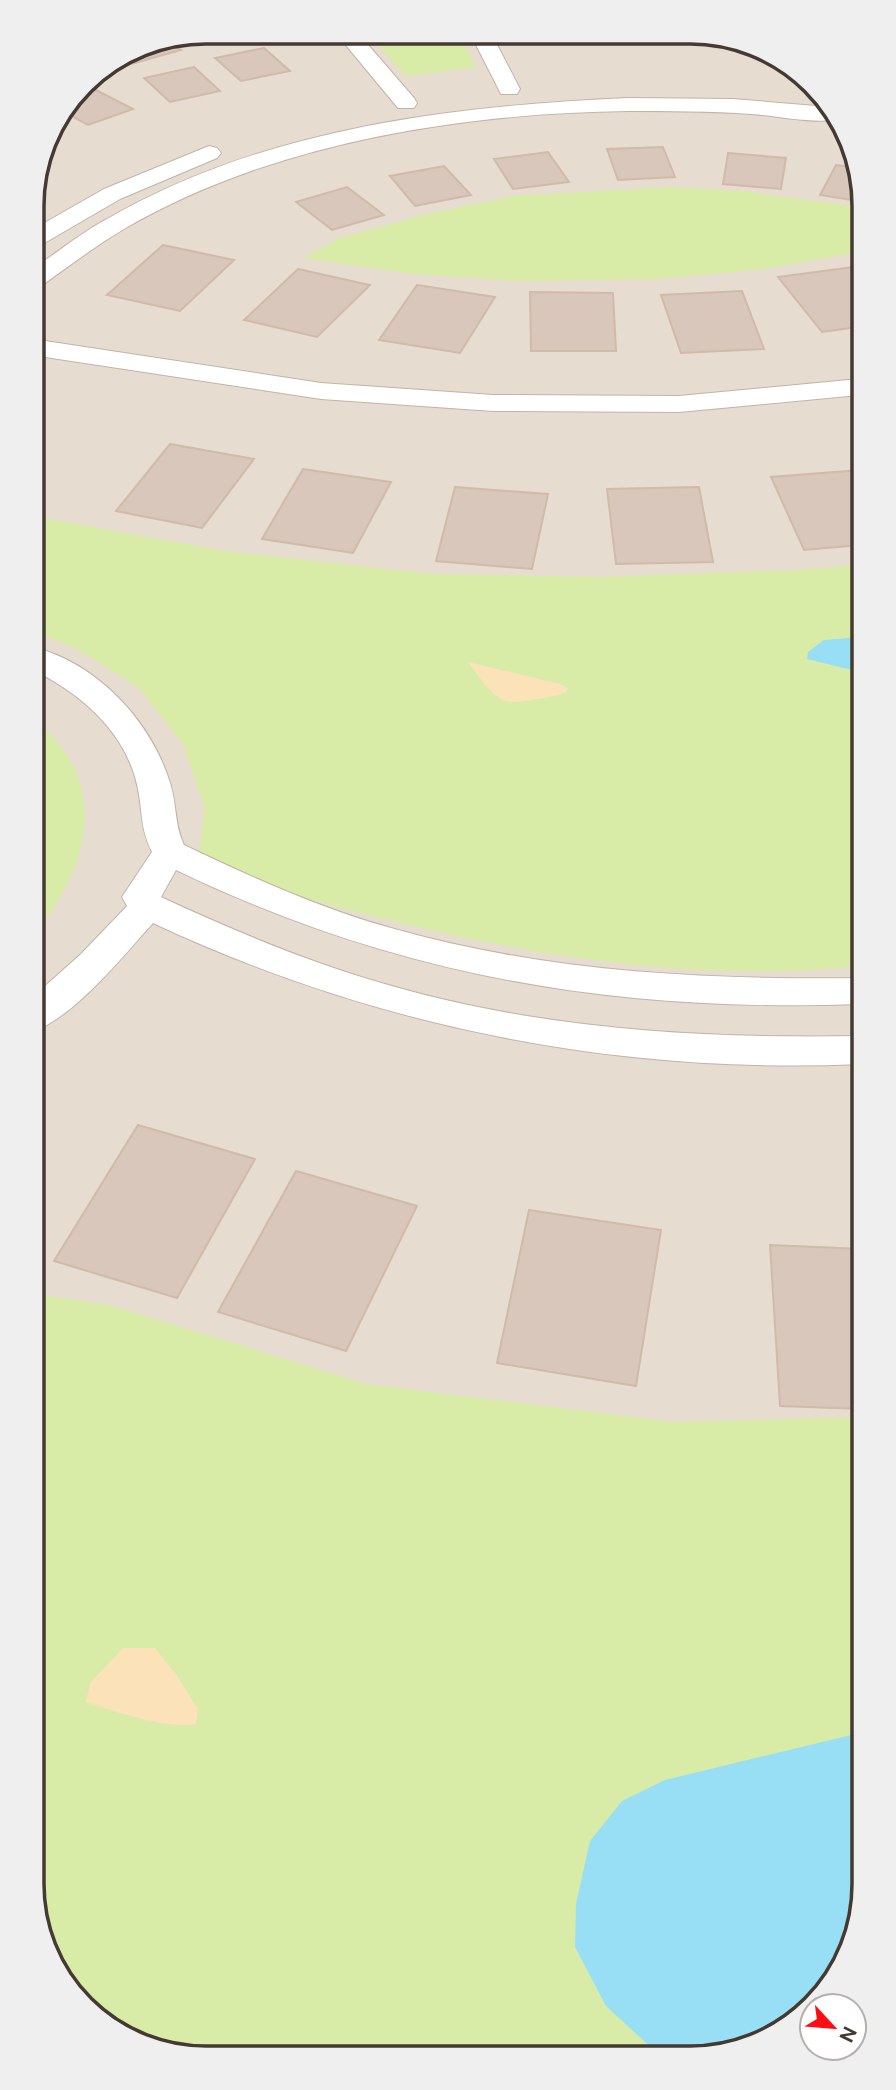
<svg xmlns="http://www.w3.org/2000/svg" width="896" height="2090" font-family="'Public Sans',sans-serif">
<rect width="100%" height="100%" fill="#f3ebe2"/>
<!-- residential -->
<path fill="#e7dcd0" d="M205,32L724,35L813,82L859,161L864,1896L828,1991L787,2029L735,2053L172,2055L90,2015L37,1929L32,194L50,128L90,75L139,45Z"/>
<!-- green -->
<g fill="#d8eba7">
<path d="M367,33H457L477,67L406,76Z"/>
<path d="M671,187L742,191L859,207V252L764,269L658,279L519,281L415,274L303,258L340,238L423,215L513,196Z"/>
<path d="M33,516L225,551L433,574L601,577L793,570L860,565L861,966C629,989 417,931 197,868L205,809L183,744L138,687L80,651L33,630Z"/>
<path d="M34,719C112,782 91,865 34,934Z"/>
<path d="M35,1294L110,1305L366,1384L674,1422L863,1417L864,1896L828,1991L787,2029L735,2053L172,2055L90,2015L37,1929Z"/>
</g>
<!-- sand -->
<g fill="#fbe2b9">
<path d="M468,662L560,684L568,688L566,692L560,695C502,705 503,711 468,662Z"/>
<path d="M123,1648H155L176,1674L198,1709L196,1724C171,1730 111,1711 86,1702L90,1683Z"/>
</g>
<!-- water -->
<g fill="#98dff5">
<path d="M860,637V672L807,659L808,652L824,640Z"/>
<path d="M864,1732V1896L828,1991L787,2029L735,2053H657L606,2006L575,1947L576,1904L590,1841L622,1801L665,1780Z"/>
</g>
<!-- building -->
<g fill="#d8c7ba" stroke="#d0baaa" stroke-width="2">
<path d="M205,32H244L248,35L199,45L189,35Z"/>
<path d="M516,33L569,34V38L516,37Z"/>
<path d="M604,34H656L657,41L604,40Z"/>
<path d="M696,35H724L738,42L695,39Z"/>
<path d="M165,40L181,50L135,63L123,55L139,45Z"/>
<path d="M264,48L290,71L241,81L215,58Z"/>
<path d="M123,55L135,63L90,76V75Z"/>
<path d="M194,67L220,91L170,102L144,78Z"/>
<path d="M94,89L133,109L88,125L62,111L75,95Z"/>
<path d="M663,147L675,177L618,180L607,149Z"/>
<path d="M548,152L569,182L513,189L494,159Z"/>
<path d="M728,153L786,158L781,189L723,184Z"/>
<path d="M836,165L859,168V201L820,195Z"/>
<path d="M444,166L471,195L415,206L390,176Z"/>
<path d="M347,187L384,215L332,230L296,202Z"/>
<path d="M163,245L234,260L180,311L107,295Z"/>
<path d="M853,267L859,274V327L822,332L778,277Z"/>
<path d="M298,269L370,285L317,337L244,320Z"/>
<path d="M417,285L495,297L460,353L379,340Z"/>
<path d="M742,291L764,349L681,353L661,295Z"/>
<path d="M530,292L613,293L616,351H531Z"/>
<path d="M170,444L254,459L202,528L116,511Z"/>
<path d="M303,469L391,482L353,553L262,539Z"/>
<path d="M860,470V545L804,550L771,477Z"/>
<path d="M455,487L548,494L532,569L436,561Z"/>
<path d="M699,487L713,562L616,564L607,489Z"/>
<path d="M138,1125L255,1159L177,1298L54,1261Z"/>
<path d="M296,1171L417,1206L346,1351L218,1312Z"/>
<path d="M529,1210L661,1230L636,1386L497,1363Z"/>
<path d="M770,1245L862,1249L863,1409L780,1406Z"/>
</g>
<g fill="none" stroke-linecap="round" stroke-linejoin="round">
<defs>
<g id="street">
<path d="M335,32H357L414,98L417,103L414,108H398Z"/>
<path d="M470,33H491L520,89L517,94H501Z"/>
<path d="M628,98L733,99L828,107L835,120C808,123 778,116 751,114C711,111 669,111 629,111C461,113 271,143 124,229C95,246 68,267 41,286L32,289V269C57,253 81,233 107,219C265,128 450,106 628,98Z"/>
<path d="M209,146L217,148L221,153L217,158L120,199L41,245L32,247V230L104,189Z"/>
<path d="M32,339L321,383L493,395L679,396L859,379V395L679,412L493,411L321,399L32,355Z"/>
<path d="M33,647C97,663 151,721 170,783C177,804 174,824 184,845C251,877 319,908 391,928C545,972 702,980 861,978V1004C617,1013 398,977 176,870L161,897C232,930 303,960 378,982C534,1029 699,1039 861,1036L862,1064C616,1075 375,1027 153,923C125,954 73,1018 35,1030L34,996L81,954L127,906L122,897L152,852C140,827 143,815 138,789C127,733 82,694 33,670Z"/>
</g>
</defs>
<!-- street casing -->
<use href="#street" stroke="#c1b4a7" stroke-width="2"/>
<!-- street -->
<use href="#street" fill="#fff" fill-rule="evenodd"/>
</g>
<!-- crop -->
<path d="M0 0H896V2090H0ZM206 44H690A162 162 0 0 1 852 206V1884A162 162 0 0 1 690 2046H206A162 162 0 0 1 44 1884V206A162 162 0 0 1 206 44Z" fill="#f0efef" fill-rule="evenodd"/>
<path fill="none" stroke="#443a32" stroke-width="3.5" d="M206 44H690A162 162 0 0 1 852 206V1884A162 162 0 0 1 690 2046H206A162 162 0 0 1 44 1884V206A162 162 0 0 1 206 44Z"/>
<!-- north arrow -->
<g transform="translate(833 2027) rotate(116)"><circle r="33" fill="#ffffff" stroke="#b4b0ad" stroke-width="2"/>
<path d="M0-5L12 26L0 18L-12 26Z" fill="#ff0d12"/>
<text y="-10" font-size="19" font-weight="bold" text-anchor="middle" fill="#443a32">N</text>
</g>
</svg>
